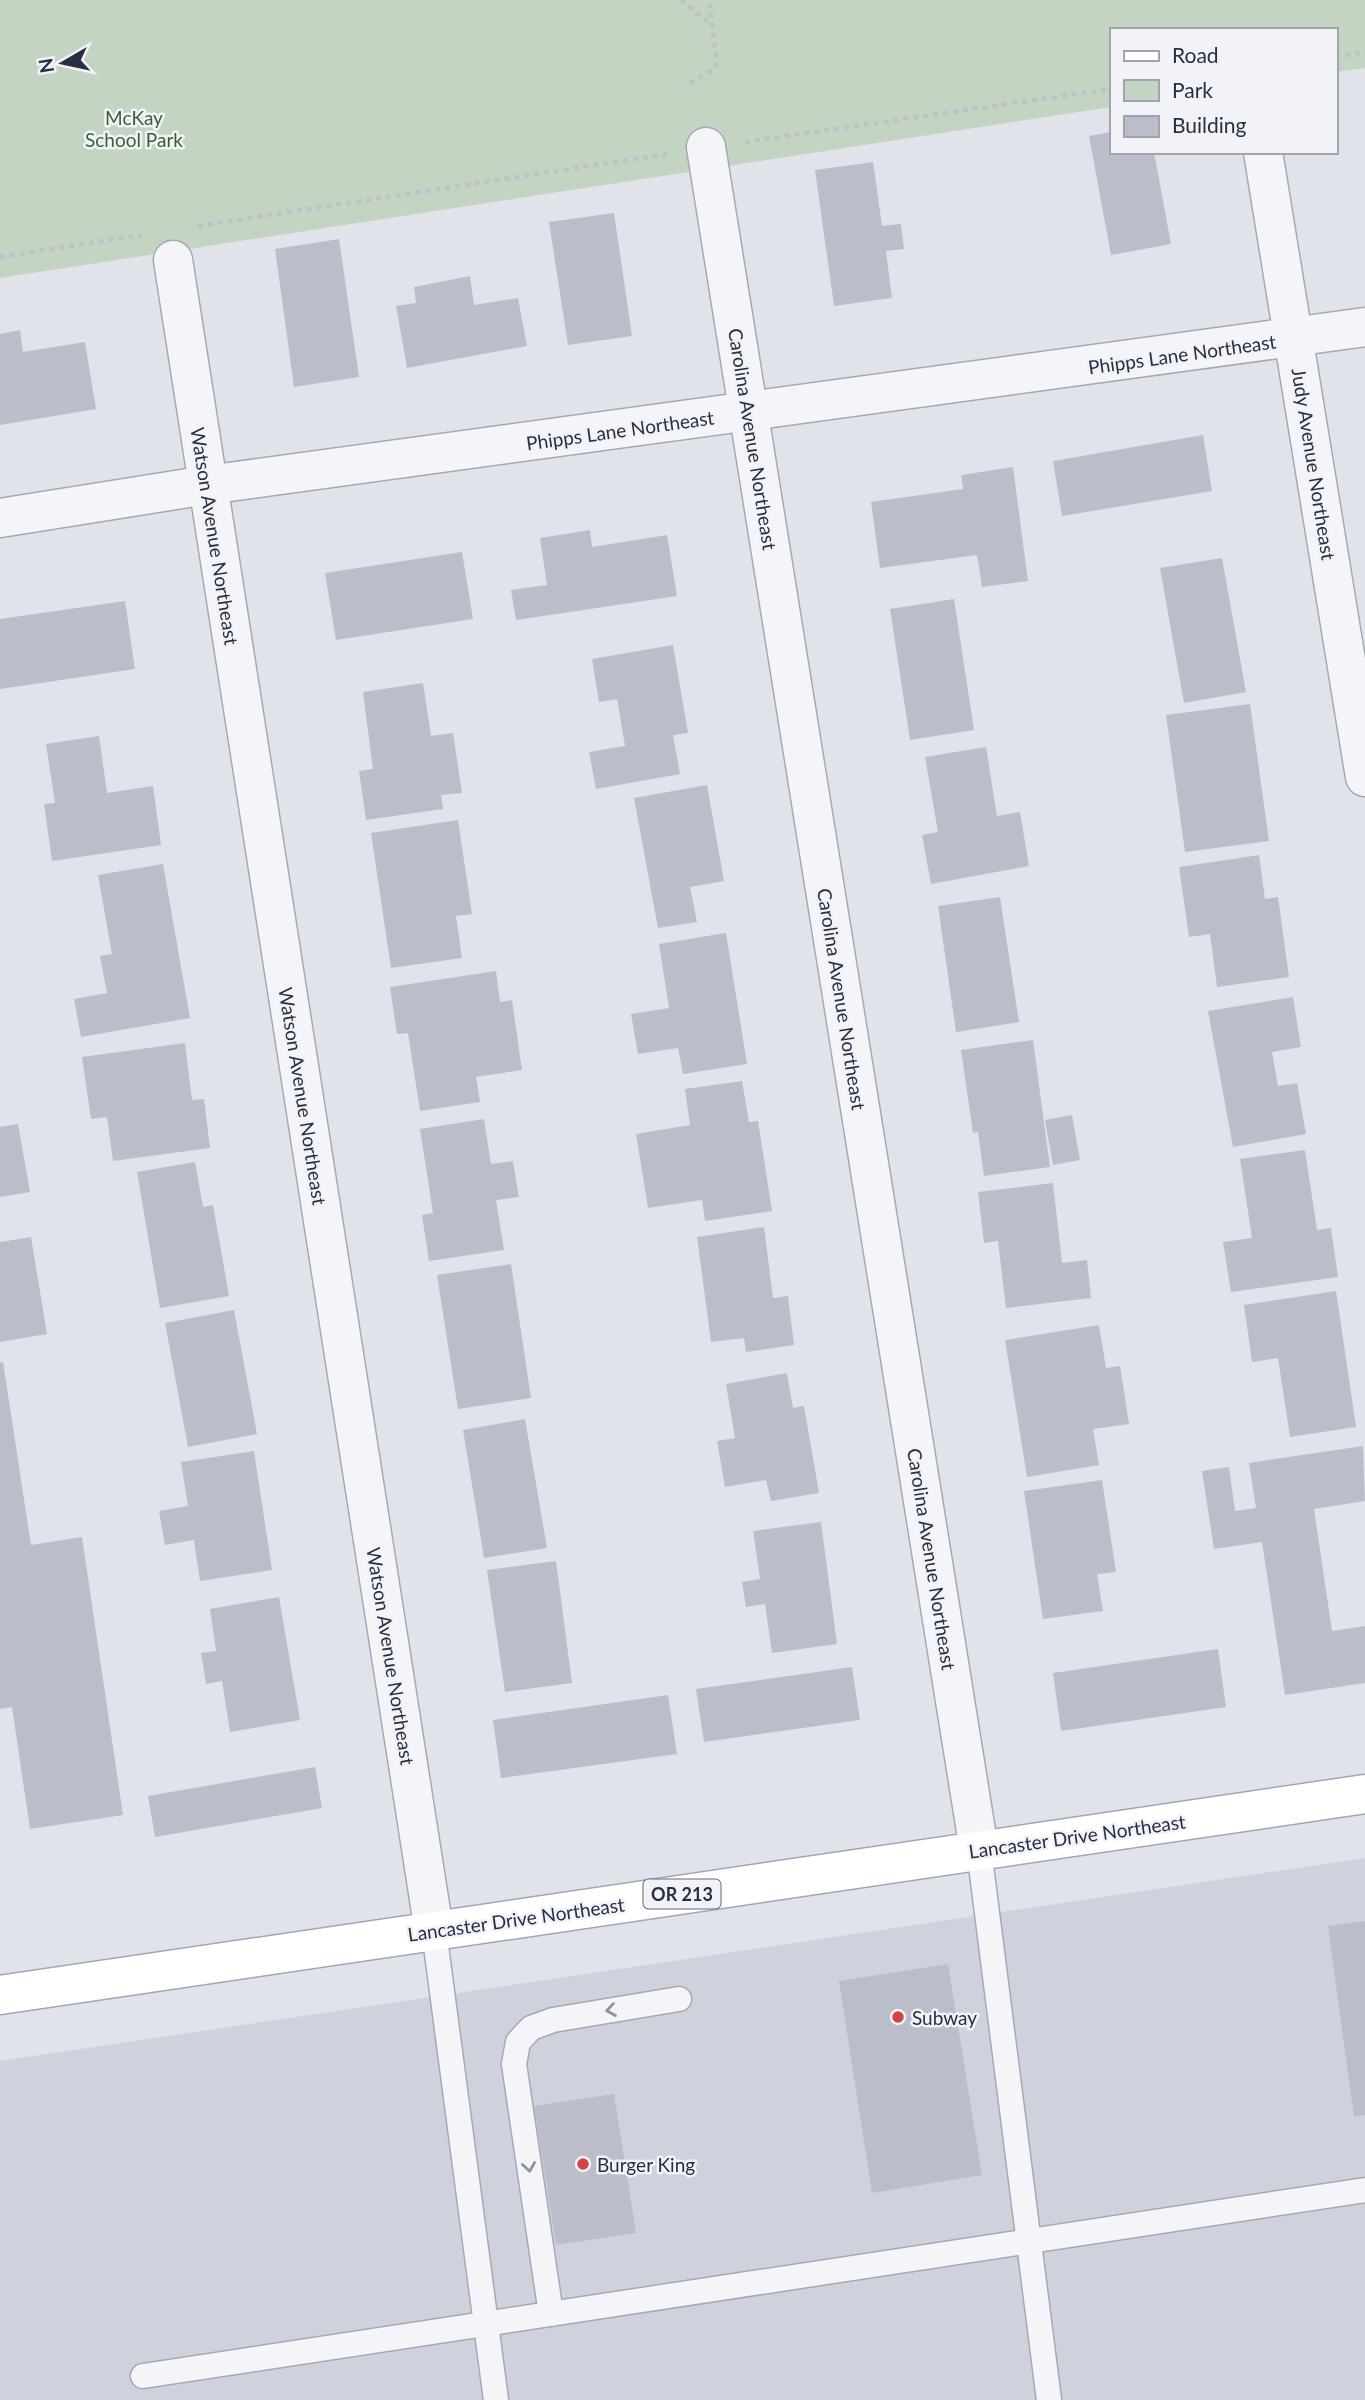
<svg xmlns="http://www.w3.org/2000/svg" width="1365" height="2400" font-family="Lato,sans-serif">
<rect width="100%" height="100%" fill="#e1e3ea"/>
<!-- built -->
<path fill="#cfd2dc" d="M1365,1858V2400H0V2061Z"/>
<!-- green -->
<path fill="#c4d4c2" d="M0,0H1365V68L1335,72V30H1111V107L0,278Z"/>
<!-- building -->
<g fill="#bbbeca">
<path d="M1111,132V152H1154L1171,244L1111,255L1089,136Z"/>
<path d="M873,162L882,226L901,224L904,249L886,251L892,298L834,306L815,170Z"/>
<path d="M614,213L632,336L568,345L549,222Z"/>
<path d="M339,239L359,377L294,387L275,249Z"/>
<path d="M470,276L474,305L518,298L527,346L407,368L396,306L416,303L414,287Z"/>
<path d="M20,330L23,352L85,342L96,409L0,425V334Z"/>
<path d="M1203,435L1212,491L1062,516L1053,461Z"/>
<path d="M1013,467L1028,581L982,587L977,555L880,568L871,502L963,489L961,475Z"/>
<path d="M590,530L592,547L667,535L677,596L516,620L511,590L547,585L540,538Z"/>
<path d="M462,552L473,619L336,640L325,573Z"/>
<path d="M1222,558L1246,692L1184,703L1160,568Z"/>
<path d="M954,599L974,730L910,740L890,609Z"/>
<path d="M125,601L135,669L0,689V619Z"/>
<path d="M673,645L688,733L673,735L680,774L596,789L589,752L625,746L617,699L599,702L592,659Z"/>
<path d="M423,683L431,736L453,733L462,793L441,795L443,809L366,820L359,771L373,769L363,692Z"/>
<path d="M1250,704L1269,841L1185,852L1166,715Z"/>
<path d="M99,736L107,793L153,786L161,845L52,861L44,804L55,803L46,744Z"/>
<path d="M986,747L997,816L1020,812L1029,866L931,884L922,835L938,832L925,757Z"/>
<path d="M707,785L724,881L690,887L697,922L658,928L634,798Z"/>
<path d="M458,820L472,914L456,916L462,958L391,968L371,833Z"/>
<path d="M1259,855L1265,899L1278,897L1289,977L1217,987L1210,934L1189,937L1179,867Z"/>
<path d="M163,864L190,1018L81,1037L74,999L107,993L100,956L112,954L98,875Z"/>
<path d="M1000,897L1019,1022L956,1032L938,906Z"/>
<path d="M726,933L747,1064L683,1074L678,1048L638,1054L631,1014L669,1008L659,944Z"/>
<path d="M496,971L500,1002L512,1000L522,1070L476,1077L480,1102L420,1111L408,1033L397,1034L390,987Z"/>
<path d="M1293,997L1301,1047L1272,1052L1278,1086L1297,1083L1306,1134L1233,1147L1208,1011Z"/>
<path d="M1033,1040L1050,1167L984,1176L978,1132L973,1133L961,1050Z"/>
<path d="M185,1043L192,1100L204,1099L210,1148L113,1161L107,1117L91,1119L82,1057Z"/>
<path d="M742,1081L749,1122L758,1121L772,1211L705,1221L702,1200L648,1208L636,1134L690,1125L685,1089Z"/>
<path d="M1072,1115L1080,1160L1053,1165L1045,1120Z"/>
<path d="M484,1119L491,1164L513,1161L519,1197L496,1200L504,1250L429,1261L422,1215L433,1213L420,1129Z"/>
<path d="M18,1124L30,1192L0,1197V1127Z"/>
<path d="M1305,1150L1317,1230L1331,1228L1338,1277L1231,1292L1223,1242L1252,1238L1240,1159Z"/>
<path d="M195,1162L203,1207L213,1205L229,1296L160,1308L137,1172Z"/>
<path d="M1053,1183L1062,1263L1087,1260L1091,1298L1006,1308L998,1241L984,1243L978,1192Z"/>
<path d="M764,1227L773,1298L788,1296L794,1345L746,1352L744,1338L711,1342L697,1237Z"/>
<path d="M31,1237L47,1334L0,1342V1242Z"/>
<path d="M511,1264L531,1398L458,1409L437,1275Z"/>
<path d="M1336,1291L1356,1427L1290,1437L1278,1358L1252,1362L1244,1305Z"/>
<path d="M234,1310L257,1434L188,1447L165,1323Z"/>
<path d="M1099,1325L1106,1368L1120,1366L1129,1424L1093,1429L1099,1465L1027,1477L1005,1340Z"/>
<path d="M3,1362L31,1545L82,1537L123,1815L30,1829L12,1707L0,1709V1363Z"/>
<path d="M787,1373L793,1408L804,1406L819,1493L771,1501L766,1480L725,1487L717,1441L735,1438L726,1384Z"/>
<path d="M525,1419L547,1548L484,1558L463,1430Z"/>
<path d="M1363,1446L1365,1501L1314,1509L1332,1631L1365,1626V1683L1285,1695L1262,1542L1214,1549L1202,1471L1229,1467L1235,1511L1256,1508L1249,1463Z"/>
<path d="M254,1451L272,1570L200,1581L194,1540L165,1545L159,1511L188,1506L181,1462Z"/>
<path d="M1102,1480L1116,1572L1097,1574L1103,1611L1043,1619L1024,1491Z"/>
<path d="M821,1522L837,1644L772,1653L765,1604L746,1607L742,1582L760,1579L753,1531Z"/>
<path d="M556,1561L572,1683L505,1692L487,1570Z"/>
<path d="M279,1597L300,1720L230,1732L222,1681L206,1684L201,1653L216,1651L210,1609Z"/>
<path d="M1218,1649L1226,1707L1061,1731L1053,1673Z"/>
<path d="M852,1667L860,1720L704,1742L696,1689Z"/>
<path d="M668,1695L677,1754L501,1778L493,1720Z"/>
<path d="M315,1767L322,1808L155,1837L148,1796Z"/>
<path d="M1365,1921V2115L1354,2117L1328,1926Z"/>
<path d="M948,1964L982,2175L872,2193L839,1981Z"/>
<path d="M614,2094L636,2233L556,2245L534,2106Z"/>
</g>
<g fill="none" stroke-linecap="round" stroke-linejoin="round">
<defs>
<g id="lane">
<path d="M979,1850L1049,2400"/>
<path d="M434,1931L496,2400"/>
<path d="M551,2314L514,2064L518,2042L531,2028L553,2020L679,1999"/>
<path d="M143,2376L1365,2190"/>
</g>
<g id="street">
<path d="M706,147L979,1850"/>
<path d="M1263,152L1365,777"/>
<path d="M173,260L434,1931"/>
<path d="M0,518L207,485L1365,327"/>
</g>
<path id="primary" d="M0,1995L1365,1794"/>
</defs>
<!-- lane casing -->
<use href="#lane" stroke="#a6a9b4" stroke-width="27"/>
<!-- street casing -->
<use href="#street" stroke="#a6a9b4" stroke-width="41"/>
<!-- primary casing -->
<use href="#primary" stroke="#a0a6b6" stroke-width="41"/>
<!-- path -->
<g stroke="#bfc1c9" stroke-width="4.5" stroke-dasharray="5 5" stroke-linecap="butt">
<path d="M681,0L712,25"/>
<path d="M1335,57L1365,52"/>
<path d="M690,83L714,69L717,63L709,0"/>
<path d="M745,142L1111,89"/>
<path d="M198,226L667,154"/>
<path d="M0,257L141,235"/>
</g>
<!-- lane -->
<use href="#lane" stroke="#f4f5f8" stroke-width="24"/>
<!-- street -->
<use href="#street" stroke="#f4f5f8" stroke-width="38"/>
<!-- primary -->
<use href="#primary" stroke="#fff" stroke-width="38"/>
</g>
<!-- one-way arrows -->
<defs><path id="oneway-chevron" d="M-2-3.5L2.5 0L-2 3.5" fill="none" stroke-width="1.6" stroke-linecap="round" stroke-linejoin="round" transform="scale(1.75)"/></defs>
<g stroke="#8e929d">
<use href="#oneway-chevron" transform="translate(611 2010) rotate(171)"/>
<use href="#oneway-chevron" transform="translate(529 2167) rotate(81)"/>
</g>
<!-- markers -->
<g fill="#d34244" stroke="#f1f3f7" stroke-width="2.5">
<circle cx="898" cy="2017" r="7"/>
<circle cx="583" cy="2164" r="7"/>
</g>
<g text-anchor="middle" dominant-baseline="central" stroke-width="5" stroke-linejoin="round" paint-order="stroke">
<!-- shield labels -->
<rect fill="#f1f3f7" stroke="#656978" stroke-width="2" x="643.5" y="1879.5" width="77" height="29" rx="5"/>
<g font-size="18" font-weight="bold" fill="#292e42">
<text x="682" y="1894">OR 213</text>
</g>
<!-- park labels -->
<g font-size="19" fill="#375f35" stroke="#f1f3f7">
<text x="134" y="117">McKay<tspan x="134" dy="22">School Park</tspan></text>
</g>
<!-- street labels -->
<g font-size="19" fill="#292e42" stroke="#f1f3f7">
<text transform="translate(1182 354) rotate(-8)">Phipps Lane Northeast</text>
<text transform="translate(620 430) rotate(-8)">Phipps Lane Northeast</text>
<text transform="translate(753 439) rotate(81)">Carolina Avenue Northeast</text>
<text transform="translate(1314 464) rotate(81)">Judy Avenue Northeast</text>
<text transform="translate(215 536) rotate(81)">Watson Avenue Northeast</text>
<text transform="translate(842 999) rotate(81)">Carolina Avenue Northeast</text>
<text transform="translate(303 1096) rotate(81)">Watson Avenue Northeast</text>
<text transform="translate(932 1559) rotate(81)">Carolina Avenue Northeast</text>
<text transform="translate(391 1656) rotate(81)">Watson Avenue Northeast</text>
<text transform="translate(1077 1836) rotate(-8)">Lancaster Drive Northeast</text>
<text transform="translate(516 1919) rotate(-8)">Lancaster Drive Northeast</text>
</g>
<!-- poi labels -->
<g font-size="19" fill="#292e42" stroke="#f1f3f7" text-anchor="start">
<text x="912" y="2017">Subway</text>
<text x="597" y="2164">Burger King</text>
</g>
</g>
<!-- legend -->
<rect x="1110" y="28" width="228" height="126" fill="#f1f3f7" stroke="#a1a4af" stroke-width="2"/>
<rect x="1124" y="51" width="35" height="10" fill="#ffffff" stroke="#a1a4af" stroke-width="2"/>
<text x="1172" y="63" font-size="21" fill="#292e42">Road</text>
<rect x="1124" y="80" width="35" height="21" fill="#c4d4c2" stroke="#a1a4af" stroke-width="2"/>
<text x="1172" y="98" font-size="21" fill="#292e42">Park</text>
<rect x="1124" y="116" width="35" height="21" fill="#bbbeca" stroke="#a1a4af" stroke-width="2"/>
<text x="1172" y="133" font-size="21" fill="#292e42">Building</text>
<!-- north arrow -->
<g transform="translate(63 63) rotate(261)" stroke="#f1f3f7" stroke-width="5" paint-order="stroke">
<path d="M0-5L12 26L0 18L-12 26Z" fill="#292e42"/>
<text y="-10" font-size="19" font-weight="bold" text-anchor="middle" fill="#292e42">N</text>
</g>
</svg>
